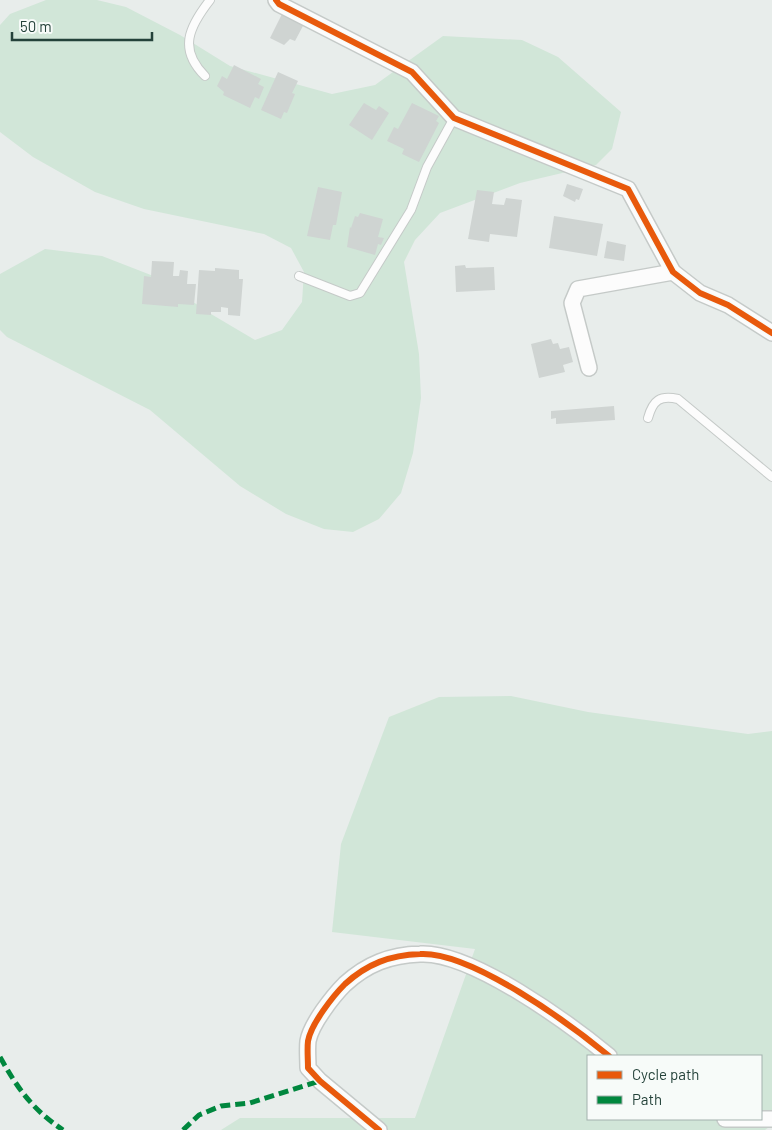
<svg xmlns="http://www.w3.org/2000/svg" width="772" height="1130" font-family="Barlow,sans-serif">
<rect width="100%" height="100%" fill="#e8edeb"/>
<!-- green -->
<g fill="#d1e6d8" fill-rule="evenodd">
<path d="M46,0H97L126,7L180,35L230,66L332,94L375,85L443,36L522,40L558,57L621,112L612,149L596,165L520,183L440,213L415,240L404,262L419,354L421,398L413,453L401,493L379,519L353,532L324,529L286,514L240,486L150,410L7,337L0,330V274L45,249L102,256L156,277L211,314L255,340L282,330L302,302L304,272L291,248L264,234L144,209L95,192L33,157L0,132V25L10,14Z"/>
<path d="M511,696L588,712L748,734L772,731V1125L765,1130H221L240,1118H415L475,949L332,932L341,844L389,717L439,697ZM588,1056H761V1119H588Z"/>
</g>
<!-- building -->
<g fill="#cfd4d2">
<path d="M282,14L304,24L295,41L290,39L284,45L270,38Z"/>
<path d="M234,65L261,79L258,84L264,87L259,99L255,97L250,108L223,95L224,92L217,86L222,76L227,79Z"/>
<path d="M278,72L298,81L292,93L295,94L287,113L284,112L281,119L261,110Z"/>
<path d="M364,103L376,110L379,106L389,113L372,140L349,125Z"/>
<path d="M412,103L439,116L436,121L439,123L419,162L402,154L404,149L387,141L394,127L398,129Z"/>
<path d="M567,184L583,189L579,200L576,199L575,202L563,196Z"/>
<path d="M318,187L342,192L336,225H333L330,240L307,236Z"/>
<path d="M477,190L494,192L492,204L504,205L506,198L522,200L517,237L490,234L489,242L468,239Z"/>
<path d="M360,213L383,219L378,237L384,238L381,245L378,244L375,255L347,247L350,227L351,228L355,216L358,217Z"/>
<path d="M554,216L603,224L597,256L549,248Z"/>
<path d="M607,241L626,245L624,261L604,258Z"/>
<path d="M152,261L174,262L173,276H179L180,270L188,271L187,284H196L194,305L178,304V307L142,304L144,276L151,277Z"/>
<path d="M465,265L466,268L494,267L495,290L456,292L455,266Z"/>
<path d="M215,268L239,270V279H243L240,316L228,315V308L221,307V312H211V315L196,314L199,270L215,271Z"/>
<path d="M551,339L553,344L558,343L560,349L569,347L573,362L563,365L565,372L539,378L531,344Z"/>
<path d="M614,406L615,420L556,424V418L551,419V411Z"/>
</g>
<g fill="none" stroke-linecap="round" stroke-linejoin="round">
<defs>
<g id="lane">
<path d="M205,76C178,49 189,27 210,0"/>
<path d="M299,276L350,296L360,293L411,210L427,167L454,118"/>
<path d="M648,418C653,400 660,395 678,399L772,477"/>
</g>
<g id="street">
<path d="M276,0L279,4L412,72L454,118L628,189L673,272L700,293L728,305L772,333"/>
<path d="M589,368L572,303L578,289L673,272"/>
<path d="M725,1119H772"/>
<path d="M379,1130L320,1081L308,1068C308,1059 307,1049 308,1041C311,1024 333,996 345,984C367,964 390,955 420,954C471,951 570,1024 609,1056"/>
</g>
</defs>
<!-- lane casing -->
<use href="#lane" stroke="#c5cac8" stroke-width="10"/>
<!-- street casing -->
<use href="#street" stroke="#c5cac8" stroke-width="18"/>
<!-- lane -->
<use href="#lane" stroke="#fcfcfc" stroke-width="8"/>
<!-- street -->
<use href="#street" stroke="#fcfcfc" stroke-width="15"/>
<!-- quiet -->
<g stroke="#00873e" stroke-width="5" stroke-dasharray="10 5" stroke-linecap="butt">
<path d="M0,1057C18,1089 32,1109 63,1130"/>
<path d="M183,1130L199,1115L221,1106L250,1103L320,1081"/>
</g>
<defs>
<g id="cycleway">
<path d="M276,0L279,4L412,72L454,118L628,189L673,272L700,293L728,305L772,333"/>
<path d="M379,1130L320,1081L308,1068C308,1059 307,1049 308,1041C311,1024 333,996 345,984C367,964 390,955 420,954C471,951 570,1024 609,1056"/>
</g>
</defs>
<!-- cycleway casing -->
<use href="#cycleway" stroke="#f7fbf9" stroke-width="9"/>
<!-- cycleway -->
<use href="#cycleway" stroke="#e8590c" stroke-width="6"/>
</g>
<!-- legend -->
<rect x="587" y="1055" width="175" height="65" fill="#f7fbf9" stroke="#a3b1ad"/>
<rect x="597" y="1071" width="25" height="8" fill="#e8590c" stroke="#a3b1ad"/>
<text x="632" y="1080" font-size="15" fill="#24423a">Cycle path</text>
<rect x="597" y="1096" width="25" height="8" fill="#00873e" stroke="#a3b1ad"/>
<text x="632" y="1105" font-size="15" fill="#24423a">Path</text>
<!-- scale -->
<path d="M12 32v8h140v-8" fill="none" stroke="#24423a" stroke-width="2.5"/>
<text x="20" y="32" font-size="15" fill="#24423a" stroke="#f7fbf9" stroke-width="4" paint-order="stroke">50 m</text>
</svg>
